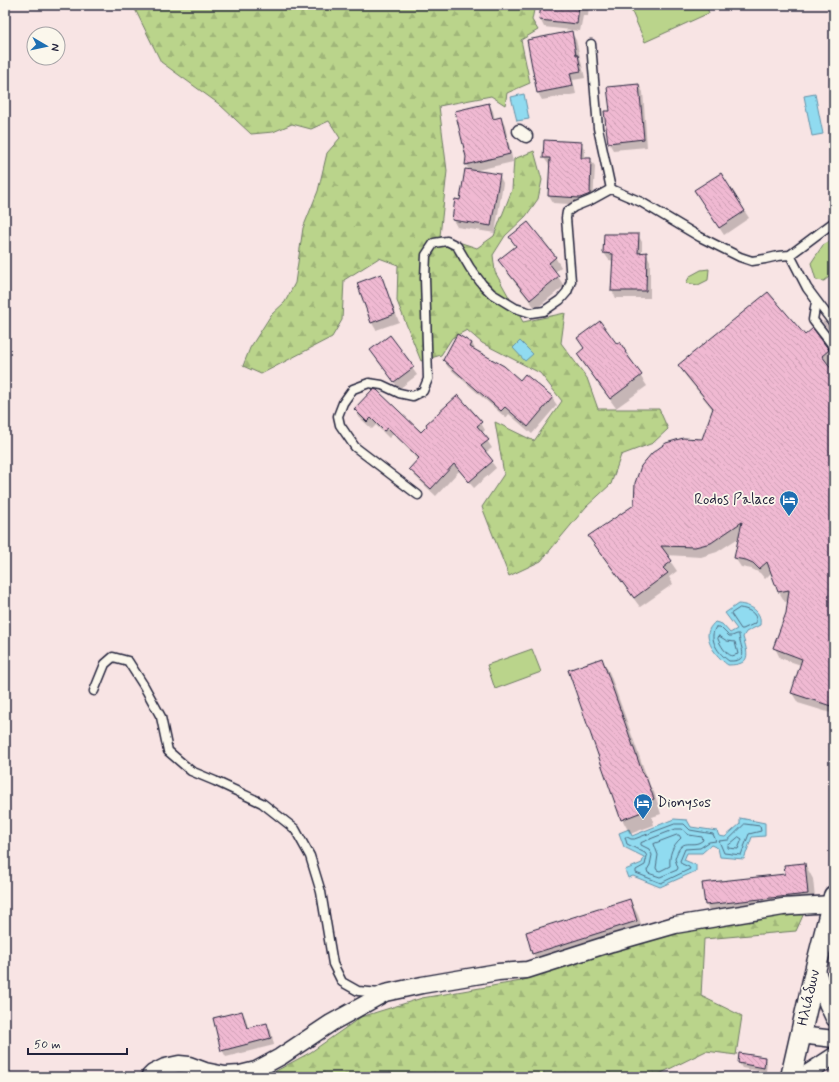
<svg xmlns="http://www.w3.org/2000/svg" width="839" height="1082" font-family="Mynerve,sans-serif">
<defs>
<pattern id="forest-firs" width="22" height="20" patternUnits="userSpaceOnUse"><rect width="22" height="20" fill="#bad48b"/><path d="M5 1l3.5 6h-7zM16 11l3.5 6h-7z" fill="#a0b679"/></pattern>
<pattern id="building-back-hatch" width="6" height="6" patternUnits="userSpaceOnUse"><rect width="6" height="6" fill="#f0b9d2"/><path d="M-1 5l2 2M0 0l6 6M5-1l2 2" fill="none" stroke="#ce9fb5"/></pattern>
</defs>
<rect width="100%" height="100%" fill="#f8e4e4"/>
<filter id="ink" filterUnits="userSpaceOnUse"><feTurbulence type="fractalNoise" baseFrequency=".025" numOctaves="2"/><feDisplacementMap in="SourceGraphic" scale="8" xChannelSelector="R" yChannelSelector="G"/><feConvolveMatrix kernelMatrix="1 2 1 2 8 2 1 2 1" color-interpolation-filters="sRGB"/></filter>
<g filter="url(#ink)">
<!-- green -->
<g fill="#bad48b" stroke="#6e7b63">
<path d="M629,5H706L709,13L645,42Z"/>
<path d="M834,239V273L824,281L816,280L811,263L823,245Z"/>
<path d="M709,269L708,280L698,285L686,283L690,276L701,270Z"/>
<path d="M532,649L541,672L495,689L487,665Z"/>
</g>
<!-- forest -->
<g fill="url(#forest-firs)" stroke="#6e7b63">
<path d="M133,5H535L532,20L538,30L521,40L530,83L507,93L505,105L491,96L439,106L447,171L440,236L477,248L494,236L512,190L514,159L534,151L542,180L538,199L526,216L505,236L493,255L495,272L523,322L565,313L561,343L587,378L598,409H659L668,429L653,443L621,455L611,484L586,507L541,561L509,576L482,507L504,474L495,422L534,441L562,401L540,373L482,343L467,330L452,338L441,355L421,361L397,301L398,265L379,258L344,280L342,320L332,337L261,374L243,366L250,348L271,315L285,302L295,283L303,228L318,191L327,153L340,138L329,121L311,129L292,124L273,132L251,134L219,104L161,62Z"/>
<path d="M809,902L796,931L704,939L701,996L742,1016L736,1055L706,1051L653,1077H265L311,1052L361,1017L422,998L521,981L670,928Z"/>
</g>
<!-- water -->
<g fill="#90dbf0" stroke="#6491a8">
<path d="M524,94L529,119L517,121L511,97Z"/>
<path d="M815,94L823,134L812,136L804,96Z"/>
<path d="M520,341L533,354L525,361L513,348Z"/>
<path d="M738,604C751,605 762,611 760,625L746,632L743,637C748,654 752,665 728,665C719,659 704,642 709,630C710,627 713,624 715,622L722,624L730,633L737,629L725,613Z"/>
<path d="M740,818L765,823V836L752,837L744,859L720,857L718,848L711,845L702,853H687L684,860L696,865V871L660,887L633,876L628,878L625,870L642,863L644,857L624,847L619,833L629,829L632,836L674,819L687,820L691,827L717,831L719,836L725,837L740,824Z"/>
</g>
<!-- shadow -->
<g fill="#0003">
<path d="M546,5H589L588,16H583L580,31L544,27L540,19Z"/>
<path d="M571,32L576,40L585,78L573,80L576,94L542,100L538,93Z"/>
<path d="M639,85L643,92L647,147L613,150L609,143L605,112H611Z"/>
<path d="M489,104L493,111L495,120L501,118L505,126L513,162L473,171L499,175L503,183L495,233L457,227L453,220L461,201L470,171L466,165Z"/>
<path d="M581,143L585,150V159H590L595,166L593,202L585,205L553,203L549,196L550,165H549L544,158Z"/>
<path d="M721,174L749,218L724,235L700,198Z"/>
<path d="M638,235L642,242V254L646,253L650,261V298H616L612,291L614,261L609,260L604,253Z"/>
<path d="M511,237L555,257L561,267L555,272L564,286L536,309L505,270L500,260L516,247Z"/>
<path d="M380,276L384,283L399,322L376,330L372,323L358,284Z"/>
<path d="M824,321L834,333V337L824,324L822,322Z"/>
<path d="M805,336L828,350L834,360L828,365L834,373V714L798,703L792,693L801,665L780,658L775,648L787,614L789,601L785,602L779,592L772,572L765,579L760,573L752,569L741,567L735,558L740,537L717,552L701,557L666,555L677,571L669,577L673,584L640,607L595,546L589,537L635,505L703,441L713,410L685,375L679,365Z"/>
<path d="M390,337L417,375L399,389L372,351Z"/>
<path d="M578,338L617,346L619,344L647,386L616,408L584,364L585,349Z"/>
<path d="M472,343L476,351L520,381L525,375L552,398L557,405L532,434L509,414L506,418L448,367L444,360Z"/>
<path d="M355,409L421,433L481,423L485,430L482,433L492,448L485,453L496,468L474,488L459,471L436,496L415,476L410,469L419,460L393,434L389,438L376,425L372,429L359,417Z"/>
<path d="M602,659L610,674L650,786L654,792L661,814L652,817L654,825L630,834L622,819Z"/>
<path d="M805,864L813,879L816,908L714,919L706,905L786,875Z"/>
<path d="M630,900L638,915L645,936L541,968L533,953Z"/>
<path d="M242,1012L246,1019L248,1029L266,1024L271,1031L274,1045L226,1057L222,1050Z"/>
<path d="M764,1058L767,1062L766,1072L742,1068L739,1063Z"/>
</g>
<g fill="none" stroke-linecap="round" stroke-linejoin="round">
<!-- shore -->
<g stroke="#4e6c83" stroke-width="1">
<path d="M740,608C748,609 758,613 756,623L743,629H741L731,614Z"/>
<path d="M716,627H720L729,636H732L737,634H739C739,646 752,662 729,661C719,654 707,639 716,627Z"/>
<path d="M719,636L727,641L735,642L738,654L732,656C725,653 721,646 718,639Z"/>
<path d="M675,824H684L690,830L713,834L716,841L709,842L700,848L685,849L680,861L682,864L689,867L690,869L661,883L636,873V870L645,865L647,856L645,853L627,844L625,837H627L631,839H634Z"/>
<path d="M745,824L760,826L761,831L749,834L741,855L724,853L719,841L728,840Z"/>
<path d="M676,829H682L689,835L702,837L703,840C692,850 682,834 675,859L678,868L677,870L660,877L648,873L647,870L650,865L652,855L649,849L641,845V843Z"/>
<path d="M677,835H679L681,838C672,846 669,855 670,866L660,871L657,870L656,868L658,855L654,844Z"/>
<path d="M739,837L742,839L738,849L728,848V846Z"/>
</g>
</g>
<!-- building -->
<g fill="url(#building-back-hatch)" stroke="#22223b">
<path d="M541,5H579L577,24L539,20Z"/>
<path d="M572,31L576,55H578L581,71L570,73L573,86L537,93L527,40Z"/>
<path d="M639,84L644,139L608,143L604,111H610L607,87Z"/>
<path d="M489,103L493,119L501,117L510,154L465,165L466,157L455,111Z"/>
<path d="M544,140L582,142L581,158H591L590,194L580,198L548,196L550,158H543Z"/>
<path d="M465,169L500,174L491,226L452,220L455,199L460,200Z"/>
<path d="M721,173L745,211L719,228L694,190Z"/>
<path d="M528,222L556,257L549,263L559,276L530,300L498,260L516,246L509,237Z"/>
<path d="M604,234H639L638,253L647,252L646,291H611L613,254L603,253Z"/>
<path d="M381,274L395,314L371,323L357,283Z"/>
<path d="M768,292L805,335L813,328L829,350L822,356L834,372V707L791,693L802,659L773,648L786,613L789,590L778,592L767,562L759,569L753,563L746,560L734,558L742,522L711,543L695,547L661,546L672,561L663,568L668,573L634,598L588,536L634,505L635,483L641,466L652,453L666,443L683,438L702,439L713,408L678,365Z"/>
<path d="M600,321L617,344L620,342L626,352H625L642,375L610,399L577,354L584,348L577,338Z"/>
<path d="M457,334L472,343L470,347L504,366L520,380L525,374L553,397L528,427L505,407L501,411L443,360Z"/>
<path d="M390,335L414,367L394,382L370,350Z"/>
<path d="M373,389L377,390L421,432L427,426L426,424L458,395L482,422L477,426L489,440L481,446L493,461L469,482L454,464L431,489L409,469L419,458L388,428L384,431L371,418L367,422L354,409Z"/>
<path d="M602,658L644,777H646L654,799L644,803L647,810L621,820L568,670Z"/>
<path d="M805,863L808,894L705,905L702,883L785,874L784,865Z"/>
<path d="M630,899L637,921L532,954L526,932Z"/>
<path d="M242,1011L247,1028L267,1023L271,1038L221,1051L213,1018Z"/>
<path d="M739,1053L765,1057L764,1068L738,1063Z"/>
</g>
<g fill="none" stroke-linecap="round" stroke-linejoin="round">
<defs>
<g id="service">
<path d="M591,44L598,128L611,189"/>
<path d="M790,255L807,288L834,324"/>
<path d="M816,302L813,320L834,347"/>
<path d="M418,495L355,447L340,425L338,416L343,403L353,389L369,383L382,385L399,393L413,396L423,391L428,379L425,278L426,255L434,243L447,241L457,246L470,268L482,284L492,294L515,308L531,313L544,311L560,300L567,292L571,281L566,218L567,212L574,207L591,200L611,189L641,202L700,237L740,257L752,261L765,259L778,256L790,255L834,222"/>
<path d="M94,691L105,664L113,657L128,661L144,686L161,717L168,751L191,771L215,781L262,803L295,829L310,856L321,892L333,964L342,982L358,991L380,993"/>
</g>
<path id="pedestrian" d="M519,131L526,136"/>
<g id="minor">
<path d="M816,967L827,1003L834,1018"/>
<path d="M800,1035L834,1039"/>
<path d="M149,1077L153,1073L165,1067L179,1064L189,1065L205,1071L225,1075L240,1074L256,1070L280,1057L331,1023L385,993L422,985L498,972L527,970L612,943L675,925L783,907L832,904"/>
<path d="M802,1077L834,1056"/>
</g>
<path id="tertiary" d="M791,1077L816,967L834,896"/>
</defs>
<!-- service casing -->
<use href="#service" stroke="#22223b" stroke-width="11"/>
<!-- pedestrian casing -->
<use href="#pedestrian" stroke="#22223b" stroke-width="15"/>
<!-- minor casing -->
<use href="#minor" stroke="#22223b" stroke-width="19"/>
<!-- tertiary casing -->
<use href="#tertiary" stroke="#22223b" stroke-width="23"/>
<!-- service -->
<use href="#service" stroke="#fbf7ec" stroke-width="8"/>
<!-- pedestrian -->
<use href="#pedestrian" stroke="#fbf7ec" stroke-width="12"/>
<!-- minor -->
<use href="#minor" stroke="#fbf7ec" stroke-width="16"/>
<!-- tertiary -->
<use href="#tertiary" stroke="#fbf7ec" stroke-width="20"/>
</g>
</g>
<!-- icons -->
<defs>
<symbol id="hotel-pin" viewBox="-11 -11 22 30"><path d="M0 17L-7.5 6A9.5 9.5 0 1 1 7.5 6Z" fill="#1f6fb2" stroke="#fbf7ec"/><path d="M-6-4.5h1.5V1H6V5H4.5V3h-9V5H-6ZM-4 0a1.8 1.8 0 1 1 3.6 0ZM.5 0V-2.5h3Q6-2.5 6 0Z" fill="#fff"/></symbol>
</defs>
<g fill-rule="evenodd">
<use href="#hotel-pin" x="778" y="489" width="22" height="30"/>
<use href="#hotel-pin" x="632" y="792" width="22" height="30"/>
</g>
<g text-anchor="middle" dominant-baseline="central" stroke-width="3.5" stroke-linejoin="round" paint-order="stroke">
<!-- poi labels -->
<g font-size="15" fill="#22223b" stroke="#fbf7ec" text-anchor="end">
<text x="775" y="500">Rodos Palace</text>
<text x="657" y="803" text-anchor="start">Dionysos</text>
</g>
<!-- street labels -->
<g font-size="15" fill="#22223b" stroke="#fbf7ec">
<text transform="translate(809 998) rotate(-77)">Ηλιάδων</text>
</g>
</g>
<!-- margin -->
<rect width="839" height="1082" fill="none" stroke="#fbf7ec" stroke-width="20"/>
<rect x="10" y="10" width="819" height="1062" fill="none" stroke="#22223b" stroke-width="1.5" filter="url(#ink)"/>
<!-- north arrow -->
<g transform="translate(46 46) rotate(99)"><circle r="19" fill="#fbf7ec" stroke="#a4a2a5"/>
<path d="M0-3L7 15L0 10L-7 15Z" fill="#1f6fb2"/>
<text y="-6" font-size="11" font-weight="bold" text-anchor="middle" fill="#22223b">N</text>
</g>
<!-- scale -->
<path d="M28 1048v6h99v-6" fill="none" stroke="#22223b" stroke-width="2"/>
<text x="34" y="1048" font-size="12" fill="#22223b" stroke="#fbf7ec" stroke-width="3" paint-order="stroke">50 m</text>
</svg>
